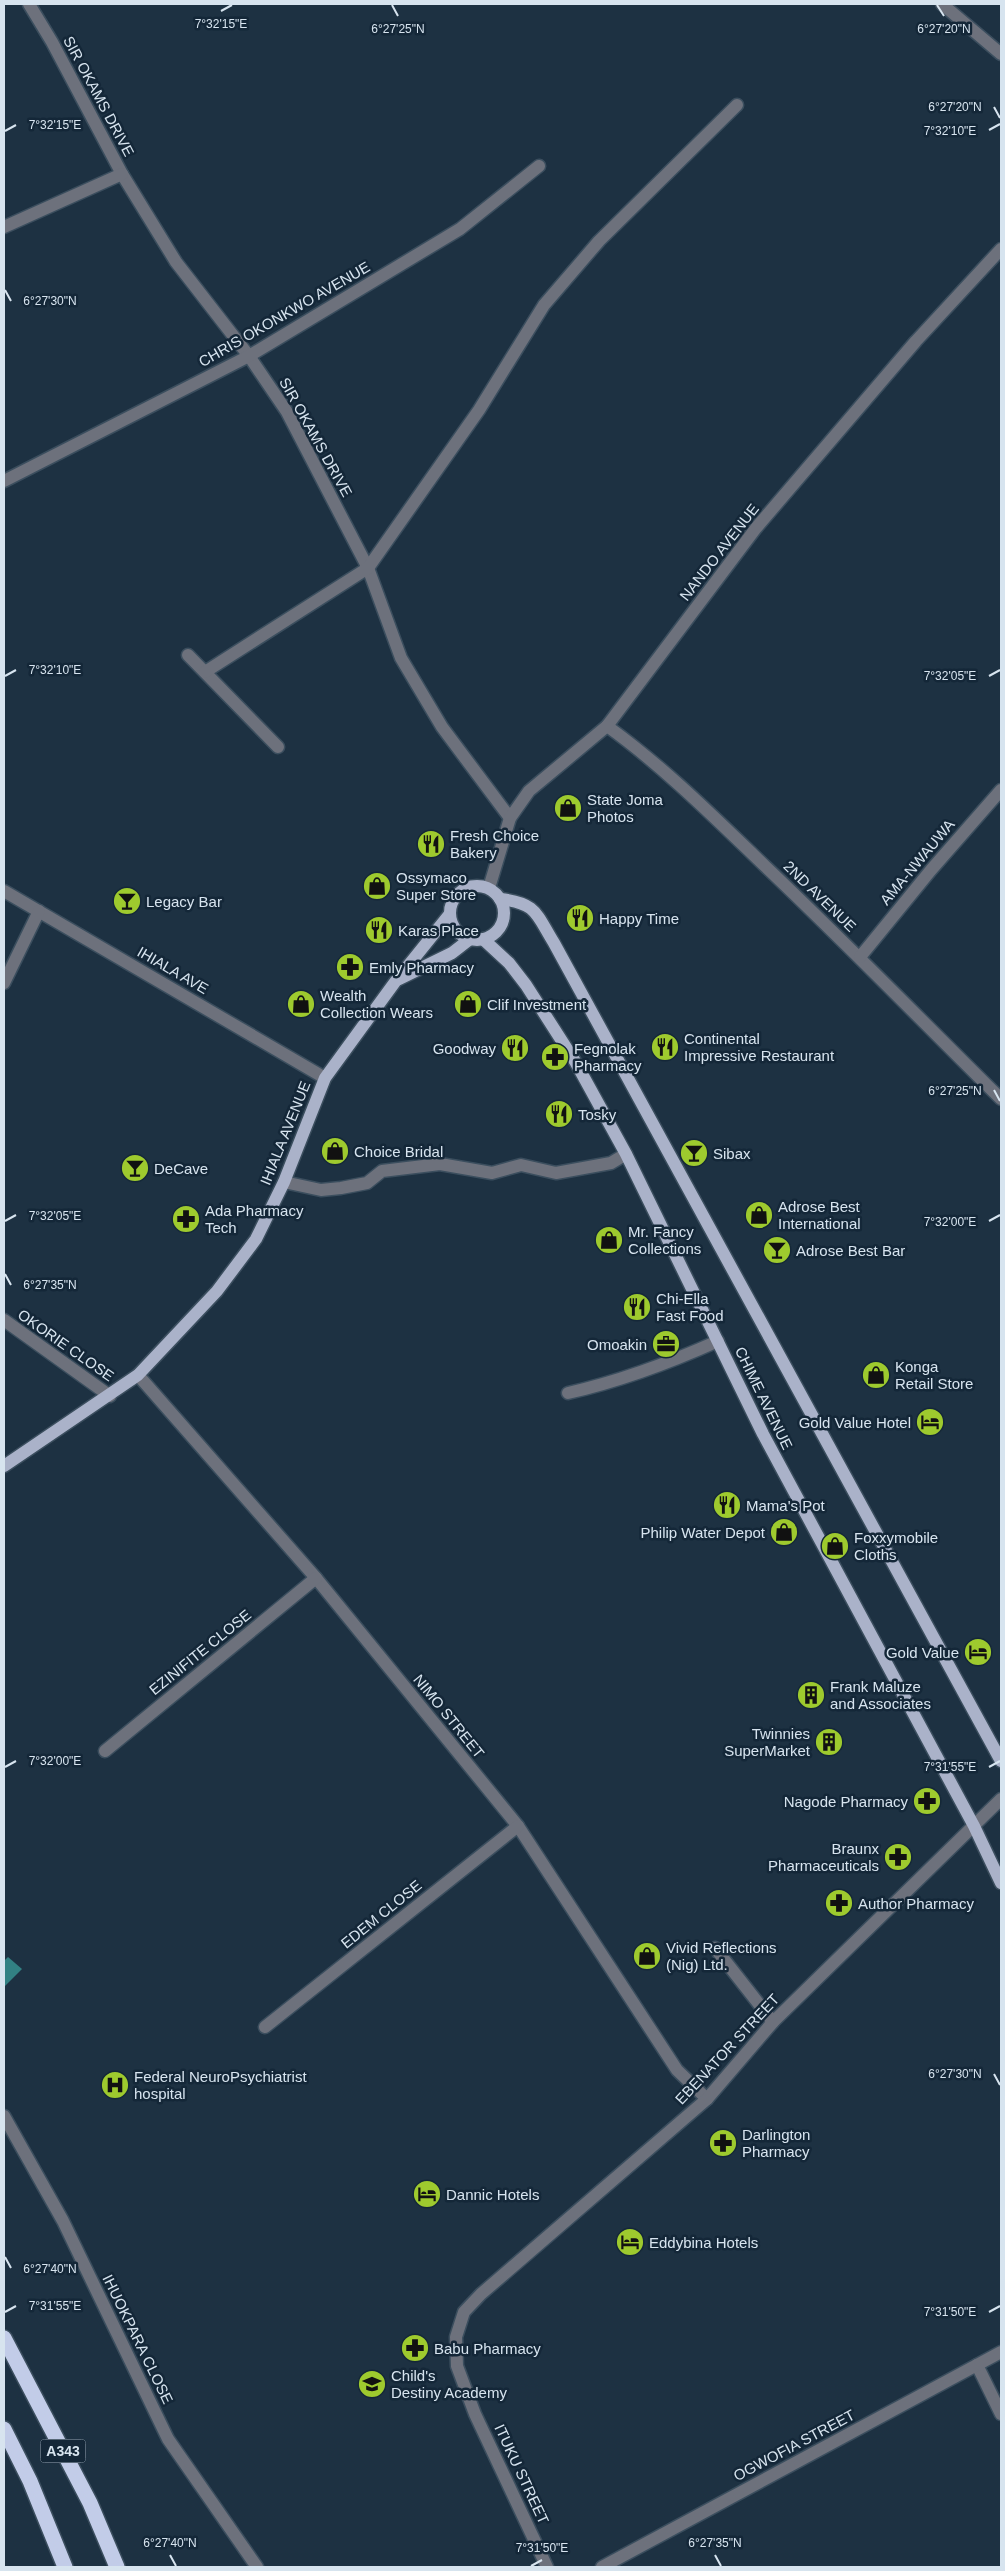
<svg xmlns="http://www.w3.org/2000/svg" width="1005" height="2571" font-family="Helvetica,sans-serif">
<rect width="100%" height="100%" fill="#1d3142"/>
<!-- water -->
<path fill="#328183" d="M8,1957L22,1969L4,1987V1961Z"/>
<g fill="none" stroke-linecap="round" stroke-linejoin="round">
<defs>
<g id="minor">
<path d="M29,4L52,42L122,174L176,262L249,356L287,412L368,568L401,658L442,727L510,818"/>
<path d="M942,4L1001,54"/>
<path d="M4,227L122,174"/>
<path d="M4,481L249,356L460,229L539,166"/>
<path d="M188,655L278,747"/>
<path d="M205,672L368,568L479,410L544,305L599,241L737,105"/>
<path d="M607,726C664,767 715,818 766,867C846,943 923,1022 1001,1099"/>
<path d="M489,888L510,818L529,791L607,726L756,528L916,341L1001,249"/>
<path d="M4,891L325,1078"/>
<path d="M860,957L931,870L1001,790"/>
<path d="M4,983L39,911"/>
<path d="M284,1182L321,1190L341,1188L367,1183L382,1171L440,1164L492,1173L521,1165L556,1173L611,1163L626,1154"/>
<path d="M4,1320L110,1396"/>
<path d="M138,1375L316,1578L518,1826L677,2070L707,2099"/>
<path d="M568,1393C621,1381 669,1363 718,1341"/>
<path d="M105,1751L316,1578"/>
<path d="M715,1948L773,2022"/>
<path d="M265,2027L518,1826"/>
<path d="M4,2116L63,2221L168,2439L257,2567"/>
<path d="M977,2365L1001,2414"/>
<path d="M547,2567L475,2414L457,2366L456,2337L464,2312L481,2294L707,2099L773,2022L1001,1799"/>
<path d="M602,2567L1001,2352"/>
</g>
<g id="major">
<circle cx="477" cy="913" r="27"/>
<path d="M500,899C537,903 536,914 554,943L1001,1761"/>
<path d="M483,939L509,963L526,985L576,1063L626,1154L763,1434L974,1826L1001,1883"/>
<path d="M399,979L452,953L470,939"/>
<path d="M4,1466L138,1375L217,1291L256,1239L284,1182L325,1078L395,982L449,915"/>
</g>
<g id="highway">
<path d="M4,2338L90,2503L117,2567"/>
<path d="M4,2429L30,2481L65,2567"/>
</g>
</defs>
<!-- minor casing -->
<use href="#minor" stroke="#3b4e5e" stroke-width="15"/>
<!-- major casing -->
<use href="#major" stroke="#3b4e5e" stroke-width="15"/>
<!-- highway casing -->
<use href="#highway" stroke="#3b4e5e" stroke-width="18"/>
<!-- minor -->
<use href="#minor" stroke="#6d717c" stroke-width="12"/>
<!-- major -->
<use href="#major" stroke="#aab2c9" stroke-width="12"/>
<!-- highway -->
<use href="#highway" stroke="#c2cce8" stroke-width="15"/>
</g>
<!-- ticks -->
<path fill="none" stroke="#d7e4ef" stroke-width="2" d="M392,5L398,16M937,5L944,16M221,11L232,5M994,107L1000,118M989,130L1000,124M5,131L16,125M5,290L11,301M5,676L16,670M989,676L1000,670M994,1090L1000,1101M5,1221L16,1215M989,1221L1000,1215M5,1274L11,1285M5,1767L16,1761M989,1767L1000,1761M994,2074L1000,2085M5,2257L11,2268M5,2312L16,2306M989,2312L1000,2306M170,2555L176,2566M715,2555L721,2566M531,2566L542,2560"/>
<!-- icons -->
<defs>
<symbol id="shop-disc" viewBox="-11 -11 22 22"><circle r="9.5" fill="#9eca2e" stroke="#142738"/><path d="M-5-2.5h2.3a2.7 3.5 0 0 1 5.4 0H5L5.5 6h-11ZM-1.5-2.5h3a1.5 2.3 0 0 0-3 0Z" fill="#111"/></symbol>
<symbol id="restaurant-disc" viewBox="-11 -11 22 22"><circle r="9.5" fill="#9eca2e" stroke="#142738"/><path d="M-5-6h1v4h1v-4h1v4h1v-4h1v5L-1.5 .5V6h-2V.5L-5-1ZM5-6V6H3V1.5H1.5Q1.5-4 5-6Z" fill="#111"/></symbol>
<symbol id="bar-disc" viewBox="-11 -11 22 22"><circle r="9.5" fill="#9eca2e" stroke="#142738"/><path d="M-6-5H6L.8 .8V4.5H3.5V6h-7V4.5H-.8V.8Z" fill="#111"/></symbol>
<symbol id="pharmacy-disc" viewBox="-11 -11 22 22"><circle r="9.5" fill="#9eca2e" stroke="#142738"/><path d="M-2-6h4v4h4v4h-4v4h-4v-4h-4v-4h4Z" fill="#111"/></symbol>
<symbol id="office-disc" viewBox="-11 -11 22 22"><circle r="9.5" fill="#9eca2e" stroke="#142738"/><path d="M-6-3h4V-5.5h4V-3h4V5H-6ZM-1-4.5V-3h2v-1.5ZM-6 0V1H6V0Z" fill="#111"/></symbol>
<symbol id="hotel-disc" viewBox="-11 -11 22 22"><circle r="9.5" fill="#9eca2e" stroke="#142738"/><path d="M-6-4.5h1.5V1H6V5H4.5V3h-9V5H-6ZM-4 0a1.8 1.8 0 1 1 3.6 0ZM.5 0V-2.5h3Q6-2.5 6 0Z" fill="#111"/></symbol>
<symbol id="building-disc" viewBox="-11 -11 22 22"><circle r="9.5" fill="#9eca2e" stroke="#142738"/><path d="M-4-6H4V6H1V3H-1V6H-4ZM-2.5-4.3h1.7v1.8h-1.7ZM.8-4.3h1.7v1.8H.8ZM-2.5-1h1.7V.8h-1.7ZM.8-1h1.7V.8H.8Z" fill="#111"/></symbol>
<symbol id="hospital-disc" viewBox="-11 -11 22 22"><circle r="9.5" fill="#9eca2e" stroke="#142738"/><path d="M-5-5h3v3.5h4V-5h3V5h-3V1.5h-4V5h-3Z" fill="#111"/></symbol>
<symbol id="school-disc" viewBox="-11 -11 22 22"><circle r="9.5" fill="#9eca2e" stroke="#142738"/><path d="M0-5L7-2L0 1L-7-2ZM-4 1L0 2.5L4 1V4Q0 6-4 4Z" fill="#111"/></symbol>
</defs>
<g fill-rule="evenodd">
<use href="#shop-disc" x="552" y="792" width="32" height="32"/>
<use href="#restaurant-disc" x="415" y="828" width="32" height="32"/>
<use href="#shop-disc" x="361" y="870" width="32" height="32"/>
<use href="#bar-disc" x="111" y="885" width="32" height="32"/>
<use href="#restaurant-disc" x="564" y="902" width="32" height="32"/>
<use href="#restaurant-disc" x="363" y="914" width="32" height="32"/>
<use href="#pharmacy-disc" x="334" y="951" width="32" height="32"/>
<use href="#shop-disc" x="285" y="988" width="32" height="32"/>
<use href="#shop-disc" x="452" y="988" width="32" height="32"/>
<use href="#restaurant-disc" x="649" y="1031" width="32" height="32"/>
<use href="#restaurant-disc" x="499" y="1032" width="32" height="32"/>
<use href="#pharmacy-disc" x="539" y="1041" width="32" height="32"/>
<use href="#restaurant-disc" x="543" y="1098" width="32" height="32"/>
<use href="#shop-disc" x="319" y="1135" width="32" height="32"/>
<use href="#bar-disc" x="678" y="1137" width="32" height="32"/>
<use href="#bar-disc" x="119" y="1152" width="32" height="32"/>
<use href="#shop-disc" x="743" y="1199" width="32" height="32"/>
<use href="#pharmacy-disc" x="170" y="1203" width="32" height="32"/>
<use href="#shop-disc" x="593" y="1224" width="32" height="32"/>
<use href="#bar-disc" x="761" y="1234" width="32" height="32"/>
<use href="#restaurant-disc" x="621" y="1291" width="32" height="32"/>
<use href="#office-disc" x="650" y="1328" width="32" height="32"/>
<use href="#shop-disc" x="860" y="1359" width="32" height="32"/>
<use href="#hotel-disc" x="914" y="1406" width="32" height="32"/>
<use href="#restaurant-disc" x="711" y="1489" width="32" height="32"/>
<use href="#shop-disc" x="768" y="1516" width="32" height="32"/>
<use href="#shop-disc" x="819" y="1530" width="32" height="32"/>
<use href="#hotel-disc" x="962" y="1636" width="32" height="32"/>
<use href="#building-disc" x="795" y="1679" width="32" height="32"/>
<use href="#building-disc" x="813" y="1726" width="32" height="32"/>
<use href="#pharmacy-disc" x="911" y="1785" width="32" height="32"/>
<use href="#pharmacy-disc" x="882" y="1841" width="32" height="32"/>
<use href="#pharmacy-disc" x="823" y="1887" width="32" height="32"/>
<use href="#shop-disc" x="631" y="1940" width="32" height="32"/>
<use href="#hospital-disc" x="99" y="2069" width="32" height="32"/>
<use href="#pharmacy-disc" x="707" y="2127" width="32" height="32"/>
<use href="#hotel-disc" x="411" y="2178" width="32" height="32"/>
<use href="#hotel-disc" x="614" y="2226" width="32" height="32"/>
<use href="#pharmacy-disc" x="399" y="2332" width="32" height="32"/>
<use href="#school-disc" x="356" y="2368" width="32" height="32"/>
</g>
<g text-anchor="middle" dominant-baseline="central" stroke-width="5" stroke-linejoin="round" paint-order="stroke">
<!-- shield labels -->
<rect fill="#142738" stroke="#9cabb8" stroke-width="1" x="40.5" y="2439.5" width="45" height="23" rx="4"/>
<g font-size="14" font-weight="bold" fill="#d7e4ef">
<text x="63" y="2451">A343</text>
</g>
<!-- street labels -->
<g font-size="15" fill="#d7e4ef" stroke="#142738">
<text transform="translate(99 96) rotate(62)">SIR OKAMS DRIVE</text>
<text transform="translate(284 314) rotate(-30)">CHRIS OKONKWO AVENUE</text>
<text transform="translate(316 437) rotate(61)">SIR OKAMS DRIVE</text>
<text transform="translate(719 552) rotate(-52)">NANDO AVENUE</text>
<text transform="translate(917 862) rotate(-50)">AMA-NWAUWA</text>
<text transform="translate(820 896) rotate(44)">2ND AVENUE</text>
<text transform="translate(173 970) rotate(30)">IHIALA AVE</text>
<text transform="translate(285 1133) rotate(-68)">IHIALA AVENUE</text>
<text transform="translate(66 1345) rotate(35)">OKORIE CLOSE</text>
<text transform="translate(764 1398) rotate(64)">CHIME AVENUE</text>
<text transform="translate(200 1652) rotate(-39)">EZINIFITE CLOSE</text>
<text transform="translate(449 1716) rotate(51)">NIMO STREET</text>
<text transform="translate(381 1914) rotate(-39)">EDEM CLOSE</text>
<text transform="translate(727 2049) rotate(-47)">EBENATOR STREET</text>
<text transform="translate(138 2339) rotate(64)">IHUOKPARA CLOSE</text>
<text transform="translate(794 2445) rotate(-28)">OGWOFIA STREET</text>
<text transform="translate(522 2474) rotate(65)">ITUKU STREET</text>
</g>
<!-- poi labels -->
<g font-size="15" fill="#d7e4ef" stroke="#142738" text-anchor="start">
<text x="587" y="799">State Joma<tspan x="587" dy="17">Photos</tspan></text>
<text x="450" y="835">Fresh Choice<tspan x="450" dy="17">Bakery</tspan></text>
<text x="396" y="877">Ossymaco<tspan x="396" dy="17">Super Store</tspan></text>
<text x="146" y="901">Legacy Bar</text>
<text x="599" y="918">Happy Time</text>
<text x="398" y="930">Karas Place</text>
<text x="369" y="967">Emly Pharmacy</text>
<text x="320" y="995">Wealth<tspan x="320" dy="17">Collection Wears</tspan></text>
<text x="487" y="1004">Clif Investment</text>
<text x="684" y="1038">Continental<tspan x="684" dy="17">Impressive Restaurant</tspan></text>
<text x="496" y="1048" text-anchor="end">Goodway</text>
<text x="574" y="1048">Fegnolak<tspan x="574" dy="17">Pharmacy</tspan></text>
<text x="578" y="1114">Tosky</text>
<text x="354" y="1151">Choice Bridal</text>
<text x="713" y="1153">Sibax</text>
<text x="154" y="1168">DeCave</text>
<text x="778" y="1206">Adrose Best<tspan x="778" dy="17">International</tspan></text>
<text x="205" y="1210">Ada Pharmacy<tspan x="205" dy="17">Tech</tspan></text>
<text x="628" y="1231">Mr. Fancy<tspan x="628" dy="17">Collections</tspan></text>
<text x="796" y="1250">Adrose Best Bar</text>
<text x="656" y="1298">Chi-Ella<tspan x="656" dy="17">Fast Food</tspan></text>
<text x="647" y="1344" text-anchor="end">Omoakin</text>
<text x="895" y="1366">Konga<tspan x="895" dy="17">Retail Store</tspan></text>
<text x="911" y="1422" text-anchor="end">Gold Value Hotel</text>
<text x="746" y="1505">Mama's Pot</text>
<text x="765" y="1532" text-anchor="end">Philip Water Depot</text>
<text x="854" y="1537">Foxxymobile<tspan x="854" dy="17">Cloths</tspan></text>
<text x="959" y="1652" text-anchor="end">Gold Value</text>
<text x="830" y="1686">Frank Maluze<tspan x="830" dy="17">and Associates</tspan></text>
<text x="810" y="1733" text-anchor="end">Twinnies<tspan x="810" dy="17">SuperMarket</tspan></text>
<text x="908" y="1801" text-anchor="end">Nagode Pharmacy</text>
<text x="879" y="1848" text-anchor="end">Braunx<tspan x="879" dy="17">Pharmaceuticals</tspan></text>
<text x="858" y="1903">Author Pharmacy</text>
<text x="666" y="1947">Vivid Reflections<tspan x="666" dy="17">(Nig) Ltd.</tspan></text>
<text x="134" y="2076">Federal NeuroPsychiatrist<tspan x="134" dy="17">hospital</tspan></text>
<text x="742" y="2134">Darlington<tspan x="742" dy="17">Pharmacy</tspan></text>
<text x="446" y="2194">Dannic Hotels</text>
<text x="649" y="2242">Eddybina Hotels</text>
<text x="434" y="2348">Babu Pharmacy</text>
<text x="391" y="2375">Child's<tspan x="391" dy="17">Destiny Academy</tspan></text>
</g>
</g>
<g font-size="12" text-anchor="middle" fill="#d7e4ef" stroke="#142738" stroke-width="5" stroke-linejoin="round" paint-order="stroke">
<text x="221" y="28">7°32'15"E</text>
<text x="398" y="33">6°27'25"N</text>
<text x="944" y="33">6°27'20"N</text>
<text x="955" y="111">6°27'20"N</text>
<text x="55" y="129">7°32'15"E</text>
<text x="950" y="135">7°32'10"E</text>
<text x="50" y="305">6°27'30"N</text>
<text x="55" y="674">7°32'10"E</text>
<text x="950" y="680">7°32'05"E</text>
<text x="955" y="1095">6°27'25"N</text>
<text x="55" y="1220">7°32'05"E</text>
<text x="950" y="1226">7°32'00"E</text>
<text x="50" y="1289">6°27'35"N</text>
<text x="55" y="1765">7°32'00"E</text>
<text x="950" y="1771">7°31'55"E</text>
<text x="955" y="2078">6°27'30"N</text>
<text x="50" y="2273">6°27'40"N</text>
<text x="55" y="2310">7°31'55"E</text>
<text x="950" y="2316">7°31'50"E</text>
<text x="170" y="2547">6°27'40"N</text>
<text x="715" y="2547">6°27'35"N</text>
<text x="542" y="2552">7°31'50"E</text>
</g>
<!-- border -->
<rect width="1005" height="2571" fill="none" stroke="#d7e4ef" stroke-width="10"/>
</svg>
